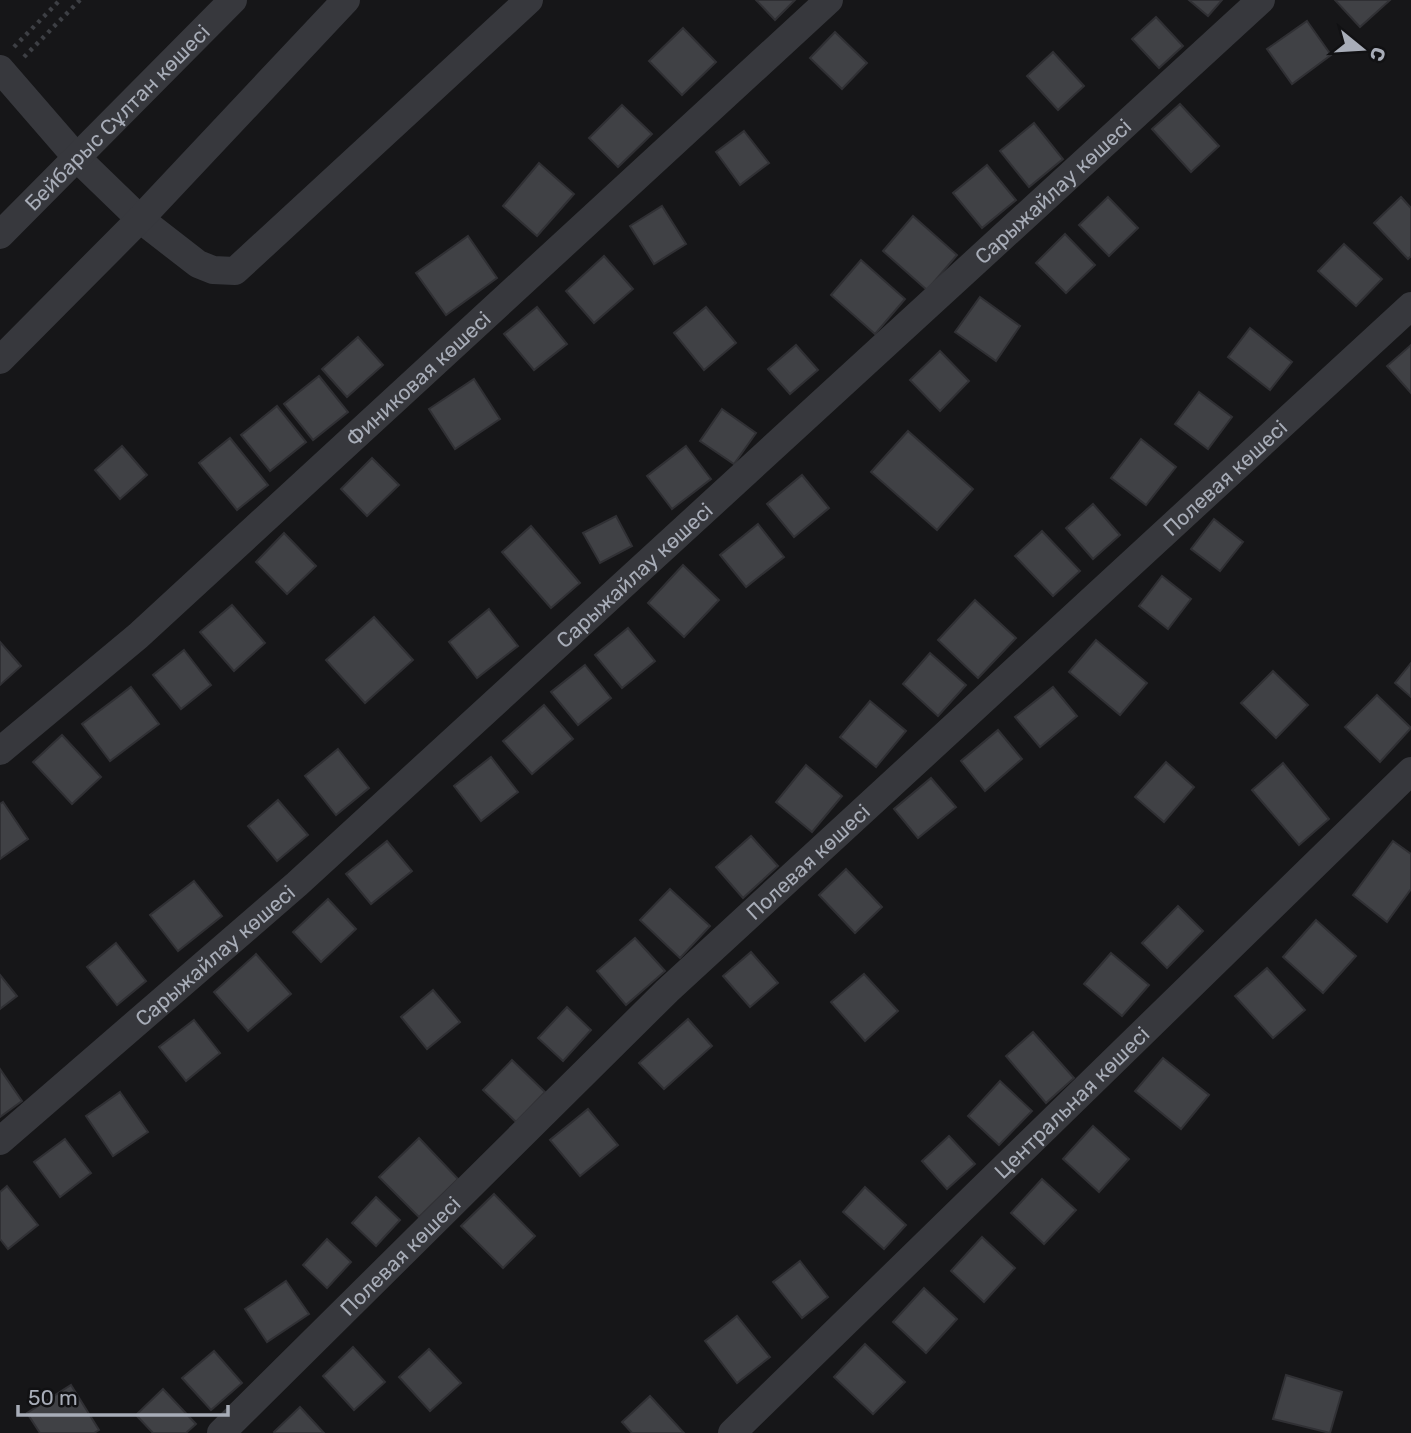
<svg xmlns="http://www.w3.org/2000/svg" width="1411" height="1433" font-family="Rubik,sans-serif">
<rect width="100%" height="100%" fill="#161618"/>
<!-- building -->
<g fill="#404145" stroke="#303034" stroke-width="2">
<path d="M756,0H795L775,20Z"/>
<path d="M1189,0H1222L1208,16Z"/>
<path d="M1335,0H1390L1360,27Z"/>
<path d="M1156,17L1183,46L1159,68L1132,39Z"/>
<path d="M1307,21L1331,55L1292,84L1267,49Z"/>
<path d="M683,28L716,62L682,95L649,61Z"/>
<path d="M835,32L867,63L842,89L810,58Z"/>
<path d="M1053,52L1084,86L1058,110L1027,76Z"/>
<path d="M1180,104L1219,146L1191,172L1152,129Z"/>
<path d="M622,105L652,134L618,167L589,138Z"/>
<path d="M1034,123L1063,159L1029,187L1000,151Z"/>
<path d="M744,131L769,163L740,185L716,152Z"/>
<path d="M539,163L574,194L537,236L503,206Z"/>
<path d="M987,165L1016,200L982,228L953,193Z"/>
<path d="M1108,197L1138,228L1109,256L1079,225Z"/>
<path d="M1401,197L1411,208V256L1408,259L1374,223Z"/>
<path d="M662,206L686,244L654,264L630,226Z"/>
<path d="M913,216L957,255L927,290L883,251Z"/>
<path d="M1065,234L1095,265L1066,293L1036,263Z"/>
<path d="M468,236L497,278L446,315L416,273Z"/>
<path d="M1344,244L1382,279L1356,306L1318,271Z"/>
<path d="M604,256L633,289L594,323L566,291Z"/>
<path d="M861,260L905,299L875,334L831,295Z"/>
<path d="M980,297L1020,326L996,361L955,332Z"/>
<path d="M537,307L567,344L534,370L504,334Z"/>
<path d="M706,307L736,343L704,370L674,333Z"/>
<path d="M1250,328L1292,362L1270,390L1228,357Z"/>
<path d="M358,337L383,365L347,397L322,369Z"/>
<path d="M796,345L818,370L790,394L768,369Z"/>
<path d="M1411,345V393L1387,366Z"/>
<path d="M940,351L969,381L940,411L910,380Z"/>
<path d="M319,376L348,412L313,440L284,404Z"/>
<path d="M474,379L500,419L455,449L429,409Z"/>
<path d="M1199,392L1232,417L1208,449L1175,424Z"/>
<path d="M277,406L306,442L270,471L241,435Z"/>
<path d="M722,409L756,433L734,464L700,441Z"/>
<path d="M908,431L973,489L937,530L871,472Z"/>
<path d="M230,438L268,485L237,510L199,463Z"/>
<path d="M1141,439L1176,467L1146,505L1111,478Z"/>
<path d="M122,446L147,475L120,499L95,470Z"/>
<path d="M686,446L711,479L672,509L647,476Z"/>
<path d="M372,458L399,485L367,516L341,489Z"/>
<path d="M802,475L829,508L794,537L767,504Z"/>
<path d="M1093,504L1120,535L1093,559L1066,528Z"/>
<path d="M616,516L632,546L600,563L583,533Z"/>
<path d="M1214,519L1243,542L1220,571L1191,549Z"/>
<path d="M758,524L784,557L746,587L720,555Z"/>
<path d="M531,526L580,583L551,608L502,552Z"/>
<path d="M1042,531L1080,571L1053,596L1015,556Z"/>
<path d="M284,533L316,566L287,594L256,562Z"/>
<path d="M683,565L719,600L684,637L648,603Z"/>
<path d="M1162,576L1191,599L1168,629L1139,606Z"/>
<path d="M975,600L1016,638L978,678L938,640Z"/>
<path d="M232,605L265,643L234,671L200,632Z"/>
<path d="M489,609L518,646L477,678L449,642Z"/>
<path d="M374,617L413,660L365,703L326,660Z"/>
<path d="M628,628L655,661L622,688L595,655Z"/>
<path d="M1096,640L1147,683L1120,715L1069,672Z"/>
<path d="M0,642L21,666L0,685Z"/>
<path d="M184,650L211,685L181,709L153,675Z"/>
<path d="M930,653L966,685L938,716L903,684Z"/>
<path d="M1411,663V697L1395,683Z"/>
<path d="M585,665L611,698L578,725L551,692Z"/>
<path d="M1273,671L1308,705L1276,738L1241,703Z"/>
<path d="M131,687L159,724L110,761L82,724Z"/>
<path d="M1053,687L1077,716L1040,747L1015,717Z"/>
<path d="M1377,695L1411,728L1380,762L1345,727Z"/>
<path d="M870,701L906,731L876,767L840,737Z"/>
<path d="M544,705L573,739L532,774L503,741Z"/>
<path d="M998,730L1022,759L985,791L961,761Z"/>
<path d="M62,735L101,777L72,804L33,762Z"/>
<path d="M338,749L369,788L336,815L305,776Z"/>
<path d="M491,757L518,792L481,821L454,786Z"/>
<path d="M1166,762L1194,787L1164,822L1135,797Z"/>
<path d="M1283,763L1329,819L1299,845L1252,790Z"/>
<path d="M806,765L842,796L812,832L776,802Z"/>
<path d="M931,778L956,807L918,838L894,809Z"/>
<path d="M278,800L308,835L277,861L248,826Z"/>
<path d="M3,802L28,839L0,859V804Z"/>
<path d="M751,836L778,866L743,898L716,867Z"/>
<path d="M387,841L412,871L371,904L346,874Z"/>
<path d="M1393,841L1411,854V889L1387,922L1353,895Z"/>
<path d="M846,869L882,907L855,933L819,895Z"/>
<path d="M194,881L222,916L178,951L150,915Z"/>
<path d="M670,889L710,926L680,958L640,920Z"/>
<path d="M328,899L356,929L321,962L293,932Z"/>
<path d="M1178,906L1203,931L1167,968L1142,943Z"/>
<path d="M1316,920L1356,956L1323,993L1283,957Z"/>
<path d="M635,938L665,971L626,1005L597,971Z"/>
<path d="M116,943L146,981L117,1005L87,967Z"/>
<path d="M751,952L778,983L750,1007L723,976Z"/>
<path d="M1111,953L1149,985L1122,1016L1084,984Z"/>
<path d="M256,954L291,994L248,1031L214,992Z"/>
<path d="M1267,968L1305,1010L1273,1038L1235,996Z"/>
<path d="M864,974L898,1011L865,1041L831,1002Z"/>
<path d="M0,975L17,996L0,1009Z"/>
<path d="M433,990L460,1022L427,1049L401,1017Z"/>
<path d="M567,1007L591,1030L563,1061L538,1038Z"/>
<path d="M688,1019L712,1046L664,1089L639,1063Z"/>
<path d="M194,1020L220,1053L186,1081L159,1047Z"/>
<path d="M1033,1032L1074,1078L1046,1103L1006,1056Z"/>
<path d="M1163,1058L1209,1095L1181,1129L1135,1091Z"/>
<path d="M512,1060L545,1092L516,1122L483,1090Z"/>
<path d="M0,1069L22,1101L0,1117Z"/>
<path d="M1000,1081L1032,1111L999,1145L968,1116Z"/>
<path d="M120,1092L148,1132L113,1156L86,1116Z"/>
<path d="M588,1109L618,1145L580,1176L550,1140Z"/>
<path d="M1093,1126L1129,1159L1099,1192L1063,1159Z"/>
<path d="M949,1136L975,1164L947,1189L922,1161Z"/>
<path d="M419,1138L458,1179L419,1217L379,1177Z"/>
<path d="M65,1139L91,1173L60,1197L34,1162Z"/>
<path d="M1042,1179L1076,1210L1044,1244L1011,1213Z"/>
<path d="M7,1186L38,1225L8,1249L0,1239V1192Z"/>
<path d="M865,1187L906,1225L884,1249L843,1212Z"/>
<path d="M494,1194L535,1236L503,1268L461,1226Z"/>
<path d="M376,1197L400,1220L376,1246L352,1223Z"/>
<path d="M982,1237L1015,1268L984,1302L951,1271Z"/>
<path d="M327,1239L351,1262L327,1288L303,1265Z"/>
<path d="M800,1261L828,1297L802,1318L773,1282Z"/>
<path d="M286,1281L309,1314L267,1342L245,1309Z"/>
<path d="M924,1288L957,1319L926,1353L893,1322Z"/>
<path d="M737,1316L770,1357L737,1383L705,1341Z"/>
<path d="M865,1344L905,1382L873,1414L834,1377Z"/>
<path d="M353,1347L385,1382L354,1410L323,1376Z"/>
<path d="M429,1349L461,1383L430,1411L399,1377Z"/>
<path d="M214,1351L242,1383L211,1410L182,1378Z"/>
<path d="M1286,1375L1342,1392L1330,1433L1273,1419Z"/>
<path d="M71,1385L99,1430L94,1433H40L27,1413Z"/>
<path d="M163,1389L196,1424L186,1433H153L136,1415Z"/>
<path d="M650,1396L684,1433H632L622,1422Z"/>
<path d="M300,1407L324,1433H275L274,1432Z"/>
</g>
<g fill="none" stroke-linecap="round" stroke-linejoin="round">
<!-- path -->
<g stroke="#3d3f44" stroke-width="4.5" stroke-dasharray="3.5 5" stroke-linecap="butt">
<path d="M14,47L60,0"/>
<path d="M24,57L80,0"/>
</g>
<!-- minor -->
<g stroke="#37383d" stroke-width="28">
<path d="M0,69L78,159L140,219L198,264L213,270L235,271L529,0"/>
<path id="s1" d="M0,235L233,0"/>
<path d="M0,360L140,219L346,0"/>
<path id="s2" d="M0,751L138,636L829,0"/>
<path id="s3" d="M0,1141L297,884L1261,0"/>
<path id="s4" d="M221,1433L667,991L1411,306"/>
<path id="s5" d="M732,1433L1411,771"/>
</g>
</g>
<g text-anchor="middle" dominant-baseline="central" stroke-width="5" stroke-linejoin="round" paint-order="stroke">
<!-- street labels -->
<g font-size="21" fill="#a8adb8" stroke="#111113">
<text stroke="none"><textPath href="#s1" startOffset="166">Бейбарыс Сұлтан көшесі</textPath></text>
<text stroke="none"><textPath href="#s3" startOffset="1418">Сарыжайлау көшесі</textPath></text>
<text stroke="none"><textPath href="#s2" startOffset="560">Финиковая көшесі</textPath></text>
<text stroke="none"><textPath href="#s4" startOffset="1386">Полевая көшесі</textPath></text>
<text stroke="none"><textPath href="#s3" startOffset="850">Сарыжайлау көшесі</textPath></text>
<text stroke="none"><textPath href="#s4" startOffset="819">Полевая көшесі</textPath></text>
<text stroke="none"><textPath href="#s3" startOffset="284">Сарыжайлау көшесі</textPath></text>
<text stroke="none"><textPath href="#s5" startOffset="474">Центральная көшесі</textPath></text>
<text stroke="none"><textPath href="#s4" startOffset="252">Полевая көшесі</textPath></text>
</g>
</g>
<!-- north arrow -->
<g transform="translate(1362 49) rotate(108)" stroke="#111113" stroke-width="5" paint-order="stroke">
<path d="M0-5L12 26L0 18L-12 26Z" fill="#a8adb8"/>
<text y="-10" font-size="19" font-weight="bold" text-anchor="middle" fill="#a8adb8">С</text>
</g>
<!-- scale -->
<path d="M18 1405v10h210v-10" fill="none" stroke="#a8adb8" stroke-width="3.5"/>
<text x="28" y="1405" font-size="21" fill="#a8adb8" stroke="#111113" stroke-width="5" paint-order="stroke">50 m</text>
</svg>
